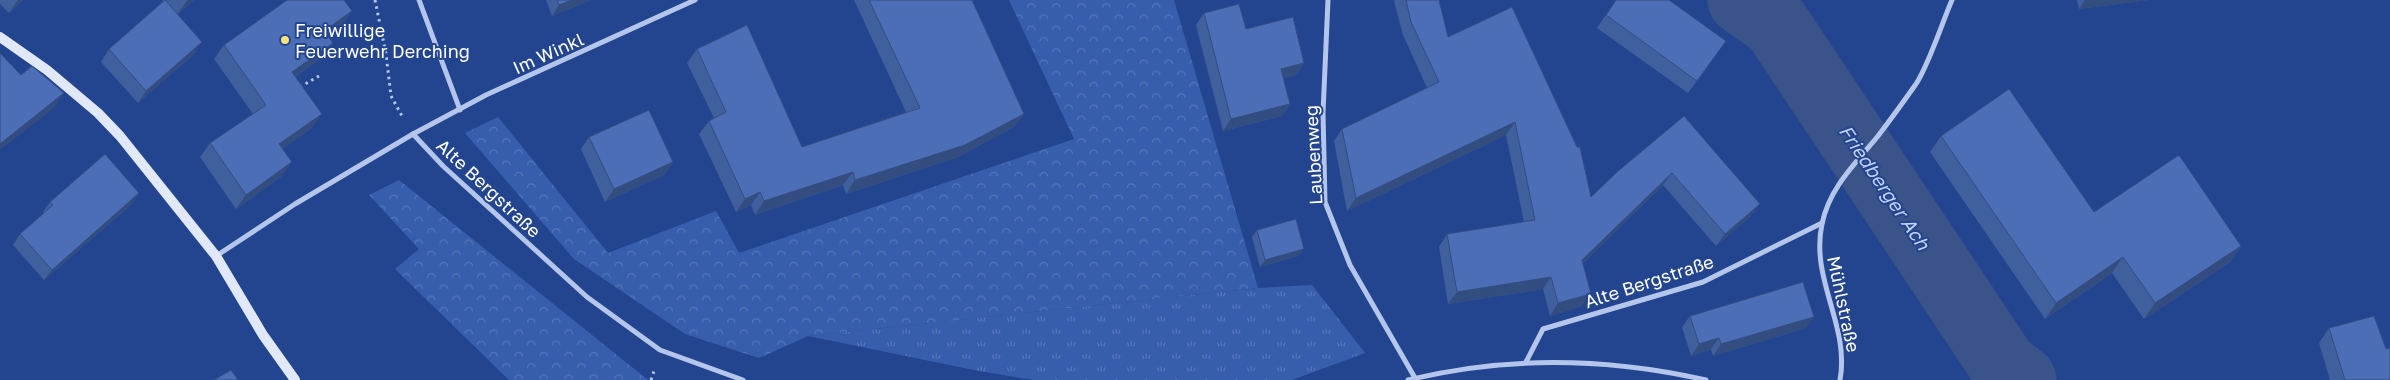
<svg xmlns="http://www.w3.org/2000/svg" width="2390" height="380" font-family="'Golos Text',sans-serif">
<defs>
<pattern id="grass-tufts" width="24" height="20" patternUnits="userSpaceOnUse" patternTransform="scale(1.25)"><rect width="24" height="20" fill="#375ead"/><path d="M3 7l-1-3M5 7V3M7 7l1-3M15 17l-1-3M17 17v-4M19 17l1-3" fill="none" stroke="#5576b9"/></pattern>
<pattern id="forest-crowns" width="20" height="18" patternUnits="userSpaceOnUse" patternTransform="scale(1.25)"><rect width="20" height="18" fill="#375ead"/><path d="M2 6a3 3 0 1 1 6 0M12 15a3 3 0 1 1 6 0" fill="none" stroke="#5576b9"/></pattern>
</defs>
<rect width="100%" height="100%" fill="#234590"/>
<!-- grass -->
<path fill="url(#grass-tufts)" d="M1312,285L1365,353L1292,380H1033L979,371L808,336L1258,288Z"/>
<!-- forest -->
<g fill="url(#forest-crowns)">
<path d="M1009,0H1174L1258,288L808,336L759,358L685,334L574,259L465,133L498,117L608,253L716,211L739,253L1074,139Z"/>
<path d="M399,180L648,380H509L395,269L419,249L369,195Z"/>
</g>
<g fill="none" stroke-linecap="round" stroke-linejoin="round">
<!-- river -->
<path stroke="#3a5389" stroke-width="69" d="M1742,0L1776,24L2003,365L2022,380"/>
<!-- path -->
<g stroke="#b4c6ec" stroke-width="3" stroke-dasharray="2.5 4" stroke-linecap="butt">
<path d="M375,0L386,54L391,96L402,116"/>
<path d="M300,87L319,76"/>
<path d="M651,380L654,371"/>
</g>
<!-- street -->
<g stroke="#b4c6ec" stroke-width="5">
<path d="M419,0L460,110"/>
<path d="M1328,0L1323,113L1325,202L1350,265L1415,378"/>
<path d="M413,134L443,166L587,297L660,350L743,380"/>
<path d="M216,256L295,204L413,134L486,95L695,0"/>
<path d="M1526,362L1543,329L1703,282L1822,223"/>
<path d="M1408,380C1506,356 1608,358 1706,380"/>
<path d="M1840,380C1850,325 1810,280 1822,224C1829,188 1856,163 1878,136C1891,119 1904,101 1916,84C1929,64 1942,23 1952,0"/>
</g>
<!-- secondary -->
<path stroke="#e0e8f9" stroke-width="10" d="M0,37L47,70L98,113L120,136L216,256L263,335L295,380"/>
</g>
<!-- wall -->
<g fill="#405f9d">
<path d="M0,0H23L9,13L0,4Z"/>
<path d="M162,0H194L178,14L194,54L138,103L101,62L109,49L163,1Z"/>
<path d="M546,0H591L552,16Z"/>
<path d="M854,0H972L1024,114L1014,127L956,158L846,194L843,185L755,215L751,205L736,212L699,134L709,121L714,118L687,63L697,49L802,147L906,112Z"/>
<path d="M1395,0H1439L1448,37L1591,197L1684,116L1751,216L1716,246L1663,185L1583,263L1582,306L1550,316L1543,289L1448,304L1439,247L1447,234L1524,222L1506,135L1347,211L1334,141L1342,129L1427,88L1403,35L1394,1Z"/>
<path d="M1616,0L1726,41L1688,93L1597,28Z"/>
<path d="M2077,0H2148L2079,9Z"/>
<path d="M352,11L342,25L327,35L333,43L323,57L295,77L312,128L282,149V176L236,209L200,157L210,143L253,114L214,59L224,45Z"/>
<path d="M1204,13L1246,29L1304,63L1296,75L1283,78L1290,104L1282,116L1223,131L1196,25Z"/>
<path d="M1941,136L2094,212L2241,246L2230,262L2144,319L2112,273L2045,319L1930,152Z"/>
<path d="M589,137L673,162L664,175L605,202L581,149Z"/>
<path d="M50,202L132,204L44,280L13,245L20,234L44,214L43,212Z"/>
<path d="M1257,230L1298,256L1260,267L1252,237Z"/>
<path d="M1690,316L1806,328L1713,356L1711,349L1691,356L1682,327Z"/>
<path d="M2329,328L2386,349L2390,380H2330L2319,343Z"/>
</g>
<!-- shaded-wall -->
<g fill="#344d80">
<path d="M18,0H23L9,13L17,1Z"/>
<path d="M188,0H194L176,16L186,2Z"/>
<path d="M572,0H591L552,16L559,5Z"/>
<path d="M2085,0H2148L2079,9Z"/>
<path d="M352,11L342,25L314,45L324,31Z"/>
<path d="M202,42L194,54L138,103L146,91Z"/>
<path d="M333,43L323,57L282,86L292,72Z"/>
<path d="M1304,63L1296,75L1273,81L1281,69Z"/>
<path d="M64,93L54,108L0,150V144Z"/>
<path d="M1290,104L1282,116L1223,131L1231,119Z"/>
<path d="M322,114L312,128L269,158L279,144Z"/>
<path d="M1024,114L1014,127L956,158L846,194L855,180Z"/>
<path d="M1515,122L1506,135L1347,211L1356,198Z"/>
<path d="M292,162L282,176L236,209L246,195Z"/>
<path d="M673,162L664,175L605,202L614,189Z"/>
<path d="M853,172L843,185L755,215L764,201Z"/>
<path d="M1672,173L1663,185L1573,273L1582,260Z"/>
<path d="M760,192L751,205L736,212L745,199Z"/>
<path d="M139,193L132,204L44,280L52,270Z"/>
<path d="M1760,204L1751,216L1716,246L1725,234Z"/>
<path d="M2241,246L2230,262L2144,319L2155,303Z"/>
<path d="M1304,249L1298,256L1260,267L1265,260Z"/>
<path d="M2123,257L2112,273L2045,319L2056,303Z"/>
<path d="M1551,277L1543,289L1448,304L1457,292Z"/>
<path d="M1591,294L1582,306L1550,316L1558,303Z"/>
<path d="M1814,317L1806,328L1713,356L1721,344Z"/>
<path d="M1719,338L1711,349L1691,356L1699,344Z"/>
</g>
<!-- building -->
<g fill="#4b6eb7" stroke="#344d80">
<path d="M165,0L202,42L146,91L109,49Z"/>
<path d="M287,0H344L352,11L324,31L333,43L292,72L322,114L279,144L292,162L246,195L210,143L266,105L224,45Z"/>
<path d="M557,0H572L559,5Z"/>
<path d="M869,0H972L1024,114L965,145L855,180L853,172L764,201L760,192L745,199L709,121L726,112L697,49L747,25L802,147L920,108Z"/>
<path d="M1406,0H1439L1448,37L1512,7L1577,147H1580L1591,197L1617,172L1684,116L1760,204L1725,234L1672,173L1582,260L1591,294L1558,303L1551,277L1457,292L1447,234L1535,220L1515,122L1356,198L1342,129L1439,82L1411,22Z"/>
<path d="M1616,0H1669L1726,41L1697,81L1606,15Z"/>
<path d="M1239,4L1246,29L1293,17L1304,63L1281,69L1290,104L1231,119L1204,13Z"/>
<path d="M0,53L21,75L32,66L64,93L0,144Z"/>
<path d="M2009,89L2094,212L2179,155L2241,246L2155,303L2123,257L2056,303L1941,136Z"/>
<path d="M649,110L673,162L614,189L589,137Z"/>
<path d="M105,154L139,193L52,270L20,234L53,205L50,202Z"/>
<path d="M1296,219L1304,249L1265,260L1257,230Z"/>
<path d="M1803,282L1814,317L1721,344L1719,338L1699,344L1690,316Z"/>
<path d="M2374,316L2386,349L2390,348V380H2345L2329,328Z"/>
<path d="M231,370L238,380H214Z"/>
</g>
<!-- markers -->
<circle fill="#f7e277" stroke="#234590" stroke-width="2" cx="285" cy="40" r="5"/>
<g text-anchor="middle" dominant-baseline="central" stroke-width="4" stroke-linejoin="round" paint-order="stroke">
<!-- poi labels -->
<g font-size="18" fill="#fff" stroke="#234590" text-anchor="start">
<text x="295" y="30">Freiwillige<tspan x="295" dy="21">Feuerwehr Derching</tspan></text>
</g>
<!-- street labels -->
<g font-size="18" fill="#fff" stroke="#234590">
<text transform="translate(548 53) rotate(-24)">Im Winkl</text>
<text transform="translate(1313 155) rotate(-93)">Laubenweg</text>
<text transform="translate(489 188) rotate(43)">Alte Bergstraße</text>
<text transform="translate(1649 281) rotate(-18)">Alte Bergstraße</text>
<text transform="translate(1844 304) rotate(78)">Mühlstraße</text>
</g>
<!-- water labels -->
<g font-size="19" font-style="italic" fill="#c0d1f3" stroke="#234590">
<text transform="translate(1885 187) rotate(56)">Friedberger Ach</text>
</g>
</g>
</svg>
